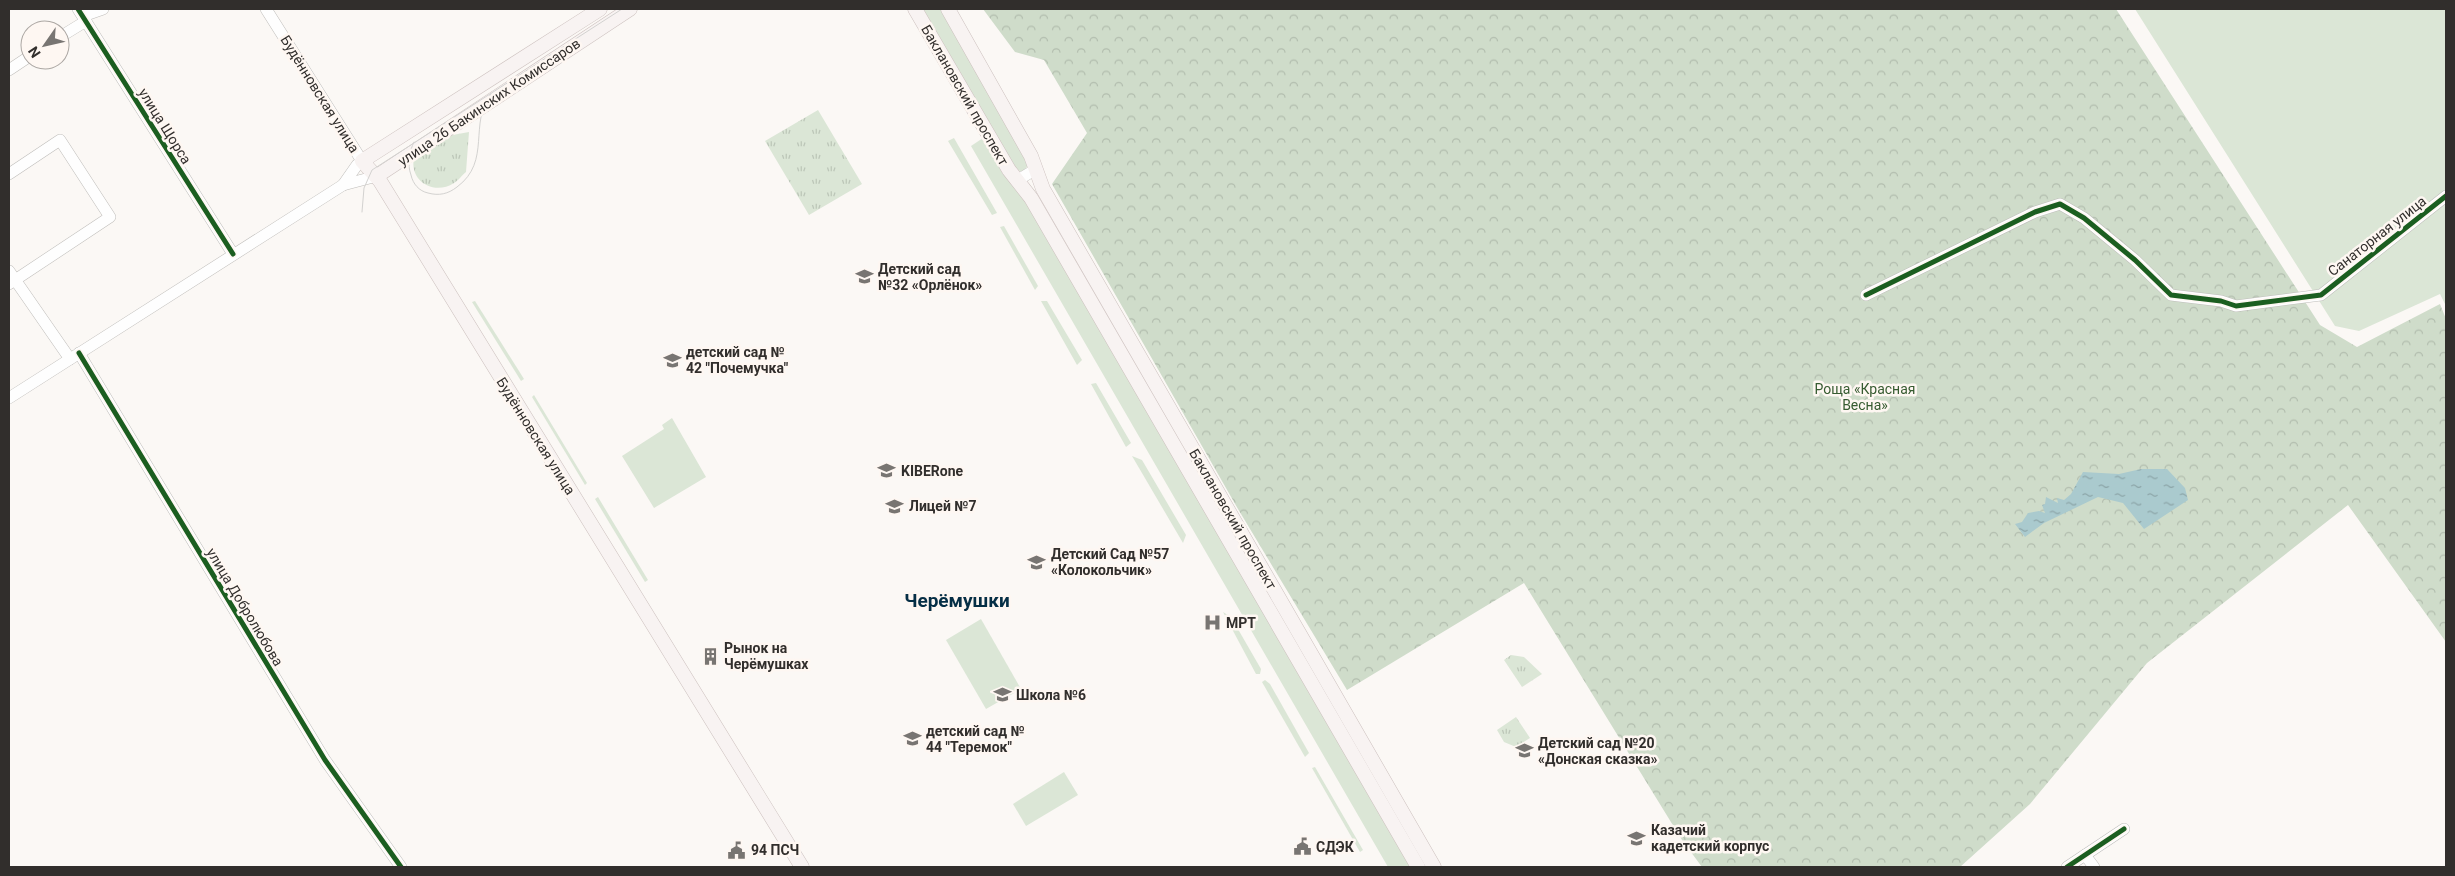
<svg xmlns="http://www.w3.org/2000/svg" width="2455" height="876" font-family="Roboto,sans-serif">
<defs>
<pattern id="forest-crowns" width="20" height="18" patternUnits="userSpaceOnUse" patternTransform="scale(1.25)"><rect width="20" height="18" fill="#cfdcca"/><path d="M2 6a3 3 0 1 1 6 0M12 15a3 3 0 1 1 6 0" fill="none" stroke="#b2bdae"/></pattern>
<pattern id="park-tufts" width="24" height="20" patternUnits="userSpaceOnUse" patternTransform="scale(1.25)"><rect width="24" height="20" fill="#dbe6d6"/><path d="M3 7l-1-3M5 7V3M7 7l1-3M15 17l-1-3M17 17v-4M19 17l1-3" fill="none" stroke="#bcc6b8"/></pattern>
<pattern id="water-ripples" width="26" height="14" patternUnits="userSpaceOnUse" patternTransform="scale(1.25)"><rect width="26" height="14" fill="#aacace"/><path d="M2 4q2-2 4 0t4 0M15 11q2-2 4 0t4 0" fill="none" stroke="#8ba4a7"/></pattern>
</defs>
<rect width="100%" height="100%" fill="#fbf8f5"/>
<!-- green -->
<g fill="#dbe6d6">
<path d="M921,9H941L1028,162V166L1022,172L1014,168Z"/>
<path d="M2135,9H2446V306L2440,294L2359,331L2335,326Z"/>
<path d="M954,138L997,213L992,215L948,141Z"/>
<path d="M983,138L1003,174L1024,197C1151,421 1282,643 1410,867H1388L971,146Z"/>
<path d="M1004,226L1038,286L1035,290L1000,227Z"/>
<path d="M475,301L524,379L521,381L472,302Z"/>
<path d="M1041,301H1047L1082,360L1077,365Z"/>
<path d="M1096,383L1131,443L1126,447L1091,384Z"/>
<path d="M534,395L587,483L585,485L532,397Z"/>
<path d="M672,418L706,477L654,508L622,456L664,429L662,425Z"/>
<path d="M1132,456L1142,460L1186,535L1183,543Z"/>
<path d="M598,497L648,580L645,582L595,499Z"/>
<path d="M1223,612L1231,617L1261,669L1260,674H1256Z"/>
<path d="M981,619L1021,689L986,709L946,640Z"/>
<path d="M1265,680L1270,684L1309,753L1305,757L1262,682Z"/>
<path d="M1315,767L1363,850L1360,852L1312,768Z"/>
<path d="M1064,772L1078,795L1026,826L1013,804Z"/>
</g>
<!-- forest -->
<path fill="url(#forest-crowns)" d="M983,9H2116L2320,325L2357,347L2440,304L2446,319V642L2348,505L2147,663L2030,804L1960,867H1702L1682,840L1524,583L1347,690L1238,509L1052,184L1087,133L1044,60L1015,52Z"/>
<!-- park -->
<g fill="url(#park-tufts)">
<path d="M818,110L862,184L809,215L765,141Z"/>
<path d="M469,132L466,172C462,175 458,181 454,183C434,196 409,181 414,158L447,136Z"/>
<path d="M1511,655L1524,657L1542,674L1522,687L1504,660Z"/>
<path d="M1516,717L1530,738L1516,747L1504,742L1497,730Z"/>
</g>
<!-- water -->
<path fill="url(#water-ripples)" d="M2141,469H2167L2185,488L2188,500L2144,529L2123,503L2098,497L2044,523L2025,537L2015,524L2022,522L2028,513L2039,511L2045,513L2042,505L2045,504L2046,497L2058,503L2057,498L2064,500L2071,494L2083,472L2119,474Z"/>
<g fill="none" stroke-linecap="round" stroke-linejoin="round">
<defs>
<g id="minor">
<path d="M78,9L233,254"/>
<path d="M266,9L362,161L357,165L343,185"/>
<path d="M83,16L103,9"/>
<path d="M60,37L86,21"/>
<path d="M9,70L30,56"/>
<path d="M9,174L60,140L110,217L9,284"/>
<path d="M1018,180L1036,169"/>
<path d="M9,271L70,359"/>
<path d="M1866,295L2035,212L2060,204L2084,218L2135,260L2171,295L2221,301L2236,306L2321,295L2446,196"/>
<path d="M79,353L325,760L401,867"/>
<path d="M9,398L343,185L377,176"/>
<path d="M2085,855L2094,867"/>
<path d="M2067,867L2124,829"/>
</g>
<g id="major">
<path d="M600,9L362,161L380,181L802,867"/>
<path d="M915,9L1009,170L1031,198L1418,867"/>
<path d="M948,9L1031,156L1043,189L1434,867"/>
<path d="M377,176L630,9"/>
</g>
</defs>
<!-- minor casing -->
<use href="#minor" stroke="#bfbdba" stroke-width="12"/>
<!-- major casing -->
<use href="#major" stroke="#ccc0be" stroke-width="15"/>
<!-- minor -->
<use href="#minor" stroke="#fefefe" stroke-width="11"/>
<!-- major -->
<use href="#major" stroke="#f8f3f2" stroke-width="14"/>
<!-- tram -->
<g stroke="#d3d2d0" stroke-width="1">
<path d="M414,142C409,152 407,164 411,175C413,184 419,191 428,193C439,196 448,194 457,187C492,161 468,123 491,94"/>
<path d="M362,212L364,188L372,170L622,9"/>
</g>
<defs>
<g id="cycleway">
<path d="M78,9L233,254"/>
<path d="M1866,295L2035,212L2060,204L2084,218L2135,260L2171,295L2221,301L2236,306L2321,295L2446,196"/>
<path d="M79,353L325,760L401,867"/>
<path d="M2067,867L2124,829"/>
</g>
</defs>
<!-- cycleway casing -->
<use href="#cycleway" stroke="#fef7f2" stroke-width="8"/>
<!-- cycleway -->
<use href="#cycleway" stroke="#1b5e20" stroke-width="5"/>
</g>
<!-- icons -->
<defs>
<symbol id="school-bare" viewBox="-9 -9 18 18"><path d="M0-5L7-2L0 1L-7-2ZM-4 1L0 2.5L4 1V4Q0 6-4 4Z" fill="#787572" stroke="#fef7f2" stroke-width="2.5" paint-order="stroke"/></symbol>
<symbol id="hospital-bare" viewBox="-9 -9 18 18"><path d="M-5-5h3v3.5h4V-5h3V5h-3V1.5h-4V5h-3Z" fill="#787572" stroke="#fef7f2" stroke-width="2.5" paint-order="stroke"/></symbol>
<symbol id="building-bare" viewBox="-9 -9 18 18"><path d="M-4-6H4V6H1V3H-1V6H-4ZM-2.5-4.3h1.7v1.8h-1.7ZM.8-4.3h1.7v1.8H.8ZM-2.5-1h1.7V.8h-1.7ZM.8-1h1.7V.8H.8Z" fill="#787572" stroke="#fef7f2" stroke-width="2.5" paint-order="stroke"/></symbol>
<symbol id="civic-bare" viewBox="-9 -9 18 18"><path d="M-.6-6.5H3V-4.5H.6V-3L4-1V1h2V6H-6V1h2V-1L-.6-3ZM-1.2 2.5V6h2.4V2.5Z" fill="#787572" stroke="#fef7f2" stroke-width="2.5" paint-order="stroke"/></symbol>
</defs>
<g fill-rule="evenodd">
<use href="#school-bare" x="852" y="264" width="25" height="25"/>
<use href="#school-bare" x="660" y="348" width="25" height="25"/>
<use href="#school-bare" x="874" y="458" width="25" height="25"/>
<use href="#school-bare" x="882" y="494" width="25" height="25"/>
<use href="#school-bare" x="1024" y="550" width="25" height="25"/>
<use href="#hospital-bare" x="1200" y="610" width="25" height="25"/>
<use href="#building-bare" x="698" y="644" width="25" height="25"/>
<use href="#school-bare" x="990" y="682" width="25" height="25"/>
<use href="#school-bare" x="900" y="726" width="25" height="25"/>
<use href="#school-bare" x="1512" y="738" width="25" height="25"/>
<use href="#school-bare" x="1624" y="826" width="25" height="25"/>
<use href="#civic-bare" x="1290" y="834" width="25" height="25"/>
<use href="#civic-bare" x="724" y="838" width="25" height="25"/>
</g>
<g text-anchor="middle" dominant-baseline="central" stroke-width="5" stroke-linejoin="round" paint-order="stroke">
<!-- street labels -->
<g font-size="14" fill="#312e2c" stroke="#fef7f2">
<text transform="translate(320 94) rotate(58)">Будённовская улица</text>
<text transform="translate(965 95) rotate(60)">Баклановский проспект</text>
<text transform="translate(489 102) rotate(-34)">улица 26 Бакинских Комиссаров</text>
<text transform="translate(165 126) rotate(58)">улица Щорса</text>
<text transform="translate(2377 236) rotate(-38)">Санаторная улица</text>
<text transform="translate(536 436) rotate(58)">Будённовская улица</text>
<text transform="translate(1233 519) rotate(60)">Баклановский проспект</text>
<text transform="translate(245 607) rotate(59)">улица Добролюбова</text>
</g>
<!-- poi labels -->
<g font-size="14" font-weight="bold" fill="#312e2c" stroke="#fef7f2" text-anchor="start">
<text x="878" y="269">Детский сад<tspan x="878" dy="16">№32 «Орлёнок»</tspan></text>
<text x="686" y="352">детский сад №<tspan x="686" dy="16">42 "Почемучка"</tspan></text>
<text x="901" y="471">KIBERone</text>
<text x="909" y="506">Лицей №7</text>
<text x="1051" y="554">Детский Сад №57<tspan x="1051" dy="16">«Колокольчик»</tspan></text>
<text x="1226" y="623">МРТ</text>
<text x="724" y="648">Рынок на<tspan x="724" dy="16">Черёмушках</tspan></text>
<text x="1016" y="695">Школа №6</text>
<text x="926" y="731">детский сад №<tspan x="926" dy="16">44 "Теремок"</tspan></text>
<text x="1538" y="743">Детский сад №20<tspan x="1538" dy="16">«Донская сказка»</tspan></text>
<text x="1651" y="830">Казачий<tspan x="1651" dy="16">кадетский корпус</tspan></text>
<text x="1316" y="847">СДЭК</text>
<text x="751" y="850">94 ПСЧ</text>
</g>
<!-- park labels -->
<g font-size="14" fill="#365b30" stroke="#fef7f2">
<text x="1865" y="389">Роща «Красная<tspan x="1865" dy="16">Весна»</tspan></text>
</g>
<!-- district labels -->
<g font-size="19" font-weight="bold" fill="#052e45" stroke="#fef7f2">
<text x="957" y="600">Черёмушки</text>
</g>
</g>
<!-- border -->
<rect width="2455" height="876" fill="none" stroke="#312e2c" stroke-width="20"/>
<!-- north arrow -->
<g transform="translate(45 45) rotate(236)"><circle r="24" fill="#fef7f2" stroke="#aca7a3"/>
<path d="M0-4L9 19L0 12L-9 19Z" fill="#787572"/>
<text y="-8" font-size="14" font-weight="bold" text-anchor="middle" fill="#312e2c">N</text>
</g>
</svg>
